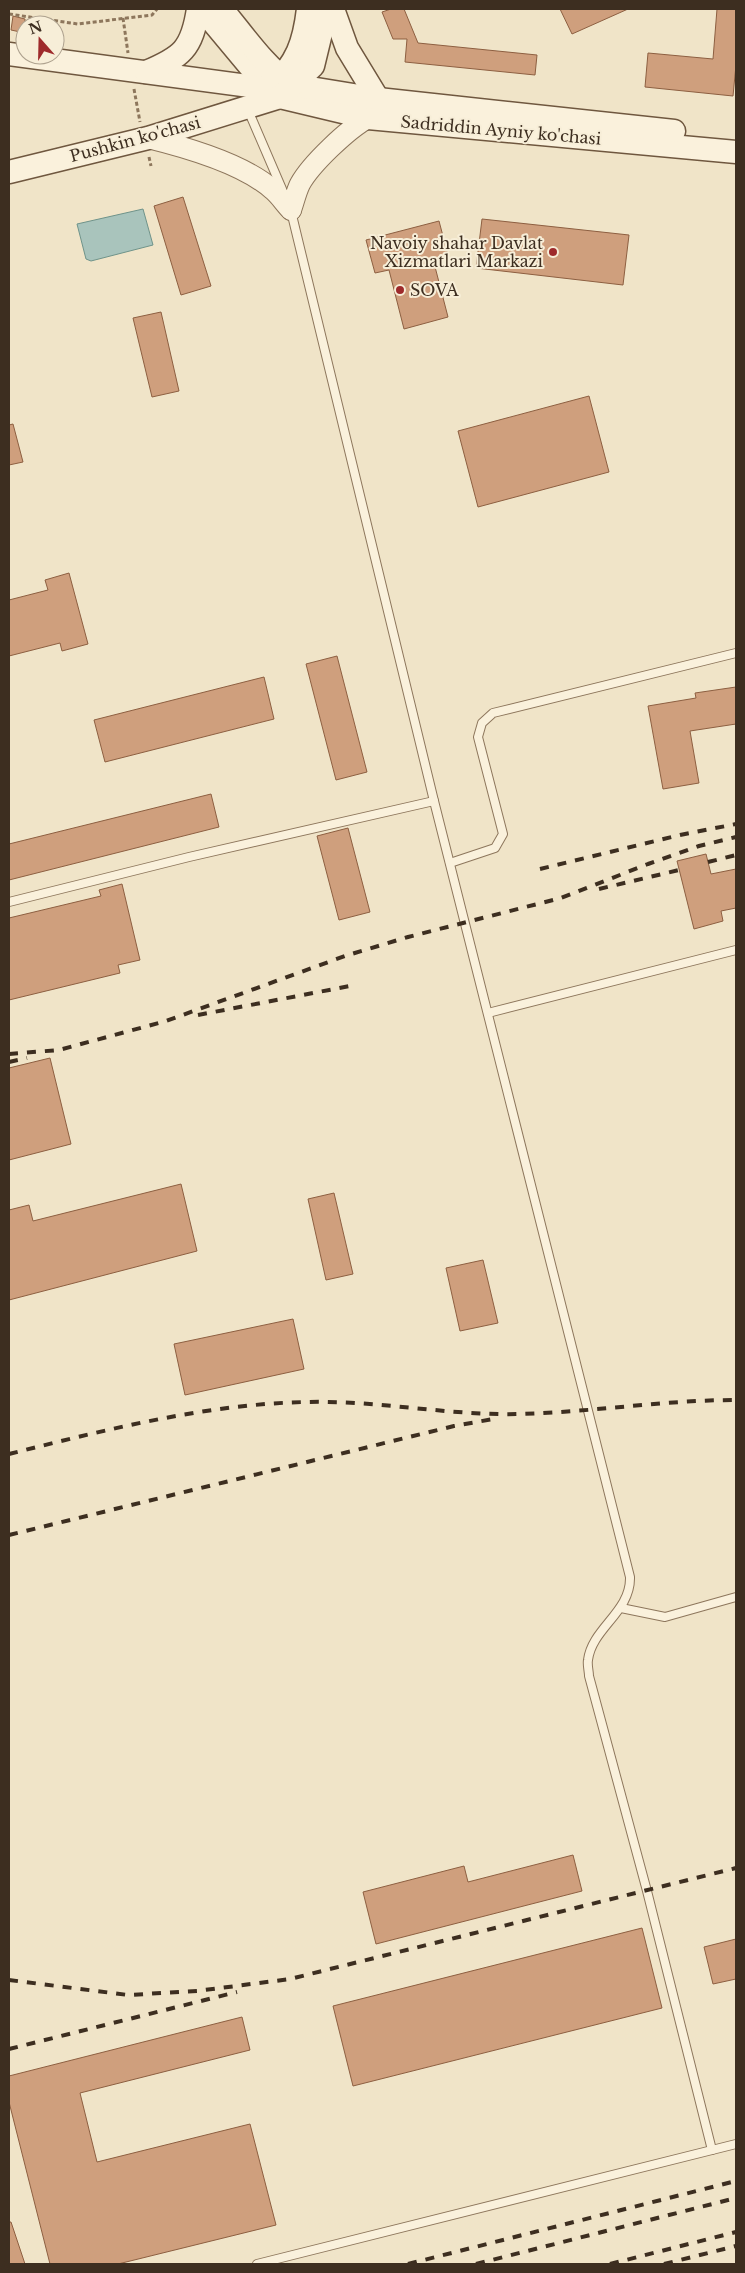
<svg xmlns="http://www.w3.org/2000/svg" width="745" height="2273" font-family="'Libre Baskerville',serif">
<rect width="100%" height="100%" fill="#f0e4c8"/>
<!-- water -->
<path fill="#a9c4bc" stroke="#6f938a" d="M143,209L153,245L91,261L86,259L77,224Z"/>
<!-- building -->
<g fill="#cf9f7d" stroke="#8d5f41">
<path d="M391,9H404L418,43L537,55L535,75L405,62L407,39H393L382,12Z"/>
<path d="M560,9H628L572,34Z"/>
<path d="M717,9H736V65L733,96L645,87L648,53L713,59Z"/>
<path d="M13,16L25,19V33L11,30Z"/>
<path d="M183,197L211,286L181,295L154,206Z"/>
<path d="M482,219L629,235L623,285L476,268Z"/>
<path d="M439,221L448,255L433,259L448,317L404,329L389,270L375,273L366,240Z"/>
<path d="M161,312L179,391L152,397L133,318Z"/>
<path d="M589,396L609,472L478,507L458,431Z"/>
<path d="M13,424L23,462L9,465V425Z"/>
<path d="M69,573L88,644L62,651L60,643L9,656V600L48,590L45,580Z"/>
<path d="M337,656L367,772L336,780L306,664Z"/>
<path d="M264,677L274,719L105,762L94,720Z"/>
<path d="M736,687V724L690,731L699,783L663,789L648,706L696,698L695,693Z"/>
<path d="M211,794L219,827L9,880V844Z"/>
<path d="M348,828L370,912L339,920L317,836Z"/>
<path d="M706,854L711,874L736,869V908L721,911L723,921L694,929L677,861Z"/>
<path d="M122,884L140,960L118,965L120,973L9,1000V918L101,896L99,890Z"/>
<path d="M50,1058L71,1144L9,1160V1068Z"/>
<path d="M181,1184L197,1251L9,1300V1210L29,1205L33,1221Z"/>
<path d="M334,1193L353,1274L326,1280L308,1199Z"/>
<path d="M483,1260L498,1323L460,1331L446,1268Z"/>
<path d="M293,1319L304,1369L185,1395L174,1344Z"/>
<path d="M573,1855L582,1891L376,1944L363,1892L464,1866L468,1882Z"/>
<path d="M642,1928L662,2008L353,2086L333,2006Z"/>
<path d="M736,1939V1979L713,1984L704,1947Z"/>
<path d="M242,2017L250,2050L80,2093L97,2162L250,2124L276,2225L118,2264H50L9,2102V2076Z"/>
<path d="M9,2222H11L25,2264H9Z"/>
</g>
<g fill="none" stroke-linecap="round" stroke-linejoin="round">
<defs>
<g id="service">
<path d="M248,110L282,189"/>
<path d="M291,211L434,801L630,1577C631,1612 592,1628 588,1660C587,1665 589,1671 589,1676L647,1891L712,2150"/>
<path d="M450,863L495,848L503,834L478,737L482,723L493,713L736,653"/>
<path d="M9,902L189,857L434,801"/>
<path d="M488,1013L736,950"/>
<path d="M621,1608L665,1617L736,1597"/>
<path d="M257,2264L736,2144"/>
</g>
<g id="tertiary">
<path d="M148,138C185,147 244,164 273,190C280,196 285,204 291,210"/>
<path d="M291,210C294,202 296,192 300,184C311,164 348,129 368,118"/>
</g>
<g id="secondary">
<path d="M202,9L257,75L280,97L368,118L736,152"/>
<path d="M222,9C243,34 265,67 292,85L378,99L674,131"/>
<path d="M333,9L347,48L378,99"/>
<path d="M9,54L271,89"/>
<path d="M146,72C182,57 192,49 198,9"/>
<path d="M272,87C297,62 304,43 308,9"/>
<path d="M9,172L148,138L280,97L313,66L321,33L323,9"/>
</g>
</defs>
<!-- service casing -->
<use href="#service" stroke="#8d765c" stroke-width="10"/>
<!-- tertiary casing -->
<use href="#tertiary" stroke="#8d765c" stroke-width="22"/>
<!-- secondary casing -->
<use href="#secondary" stroke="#6f573f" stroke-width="25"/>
<!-- path -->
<g stroke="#8d765c" stroke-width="3" stroke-dasharray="4 2.5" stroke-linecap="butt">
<path d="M9,14L78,24L152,15L157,9"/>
<path d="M123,18L128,53"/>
<path d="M134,89L140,122"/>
<path d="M149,157L151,166"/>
</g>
<!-- service -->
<use href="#service" stroke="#faf1dc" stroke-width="8"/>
<!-- tertiary -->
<use href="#tertiary" stroke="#faf1dc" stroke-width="20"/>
<!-- secondary -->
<use href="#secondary" stroke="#faf1dc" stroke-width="22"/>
<!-- rail -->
<g stroke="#3d2e20" stroke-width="4" stroke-dasharray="9 9" stroke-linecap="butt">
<path d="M708,862L736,855"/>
<path d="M540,869L680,835L736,824"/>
<path d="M599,889L679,870"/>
<path d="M198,1015L350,986"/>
<path d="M9,1054L59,1050L166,1021L345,956L408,937L561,898L648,864L699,846L736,837"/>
<path d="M9,1062L27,1058"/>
<path d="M9,1454C105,1430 206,1404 306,1402C378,1400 449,1416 521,1414C593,1412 664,1400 736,1400"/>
<path d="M9,1535L454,1426L499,1418"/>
<path d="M9,1980L128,1995L197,1991L290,1979L736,1868"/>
<path d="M9,2049L237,1992"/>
<path d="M408,2264L736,2181"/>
<path d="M476,2264L736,2198"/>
<path d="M610,2264L736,2232"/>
<path d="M664,2264L736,2246"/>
</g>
</g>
<!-- markers -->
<g fill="#9e2a2b" stroke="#f7eed8" stroke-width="2">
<circle cx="553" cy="252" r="5"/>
<circle cx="400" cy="290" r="5"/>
</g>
<g text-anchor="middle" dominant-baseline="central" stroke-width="4" stroke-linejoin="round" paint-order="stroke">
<!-- street labels -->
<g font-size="16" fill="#3d2e20" stroke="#f7eed8">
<text transform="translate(501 130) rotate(5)">Sadriddin Ayniy ko'chasi</text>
<text transform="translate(135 139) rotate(-15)">Pushkin ko'chasi</text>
</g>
<!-- poi labels -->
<g font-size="16" fill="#3d2e20" stroke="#f7eed8" text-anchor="end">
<text x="543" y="243">Navoiy shahar Davlat<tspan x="543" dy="18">Xizmatlari Markazi</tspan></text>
<text x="410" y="290" text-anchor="start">SOVA</text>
</g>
</g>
<!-- border -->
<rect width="745" height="2273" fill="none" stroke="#3d2e20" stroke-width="20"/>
<!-- north arrow -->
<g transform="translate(40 40) rotate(340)"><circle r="24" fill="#f7eed8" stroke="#ada18e"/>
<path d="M0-4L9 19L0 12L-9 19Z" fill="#9e2a2b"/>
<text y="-8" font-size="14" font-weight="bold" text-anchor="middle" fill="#3d2e20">N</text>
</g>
</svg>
